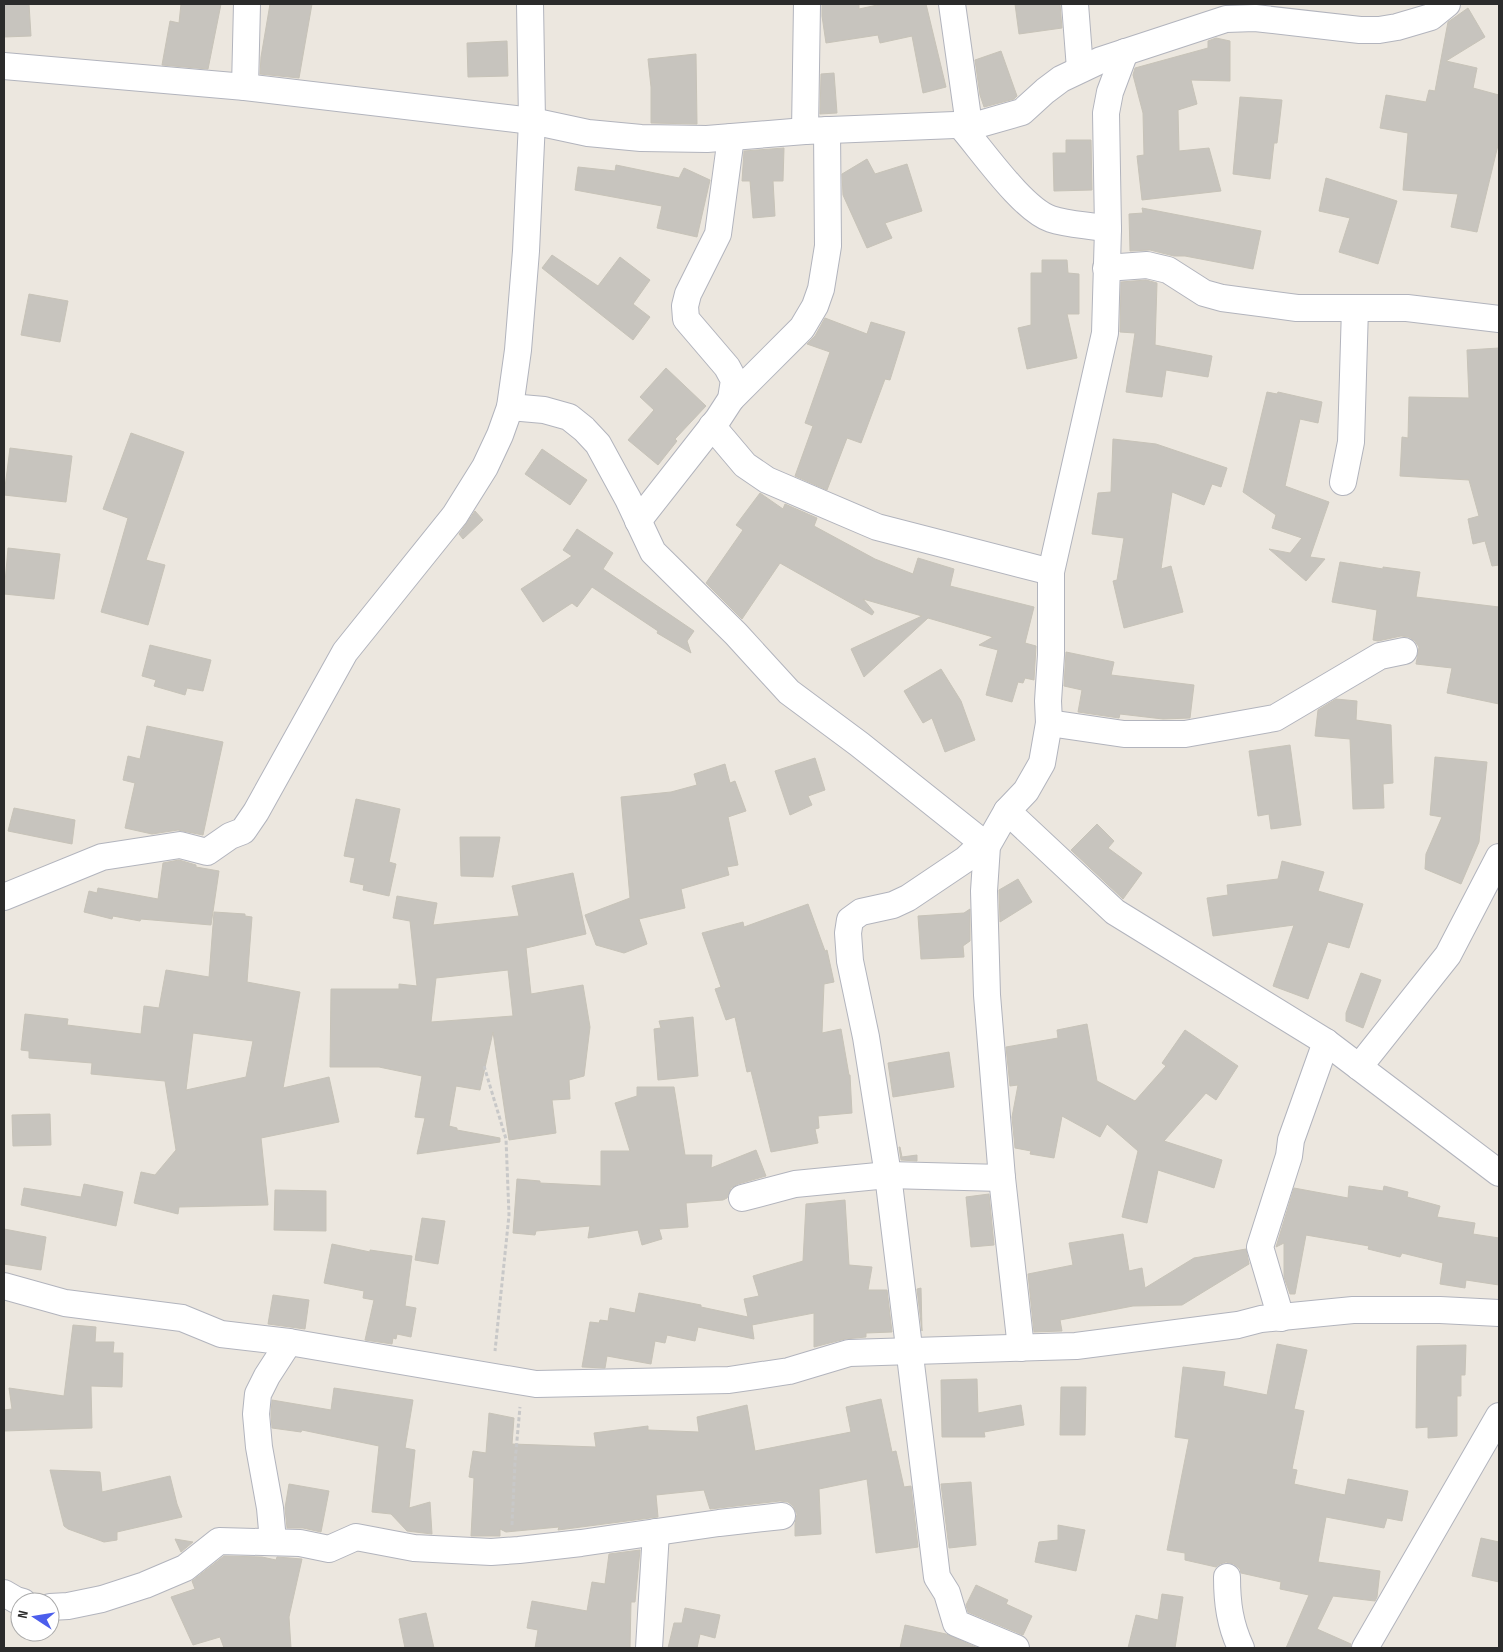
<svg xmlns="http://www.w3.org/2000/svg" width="1503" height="1652" font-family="'Sofia Sans Condensed',sans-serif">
<rect width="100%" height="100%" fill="#ece7df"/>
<!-- building -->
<g fill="#c7c4be" stroke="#c7c3b8" fill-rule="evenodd">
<path d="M4,4H29L31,36L4,37Z"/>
<path d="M181,4H221L208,69L162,65L170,21L179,23Z"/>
<path d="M270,4H312L299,78L260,74L261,57Z"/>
<path d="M822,4H859V9L882,4H926L946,87L923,93L912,36L880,43L878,35L826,43L822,16Z"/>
<path d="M1015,4H1060L1062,28L1019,34Z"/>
<path d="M1468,8L1485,37L1446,61L1477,68L1473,88L1499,95V141L1477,232L1451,227L1458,194L1403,190L1408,133L1380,128L1386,95L1426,102L1429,90L1435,91L1448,22Z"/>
<path d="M1216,38L1230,41V81L1191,80L1197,104L1178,110L1179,151L1209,148L1221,191L1142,200L1137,156L1144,155L1143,113L1133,75L1135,68L1208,48V41Z"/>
<path d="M507,41L508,76L468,77L467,43Z"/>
<path d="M1001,51L1017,96L1014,99L984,107L980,95L975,60Z"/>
<path d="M696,54L697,124L651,123V87L648,59Z"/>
<path d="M834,73L837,113L820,114L821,74Z"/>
<path d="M1240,97L1282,100L1277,143H1274L1270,179L1233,174Z"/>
<path d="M1066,140H1091L1092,190L1054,191L1053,153H1066Z"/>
<path d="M784,148L783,181H773L775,216L753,218L750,181H742L744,151Z"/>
<path d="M867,159L875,174L907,164L922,211L885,223L892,238L867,248L843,195L842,174Z"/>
<path d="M616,165L679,178L684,168L710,180L697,237L657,228L662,206L575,190L578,167L615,171Z"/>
<path d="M1326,178L1397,201L1378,264L1339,252L1350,218L1319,211Z"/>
<path d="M1142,208L1261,231L1253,269L1185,256H1174L1150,250L1130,251L1129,214L1143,213Z"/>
<path d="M552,255L598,286L620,257L650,280L633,304L650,317L633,340L542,268Z"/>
<path d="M1042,260H1067L1068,273L1079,274V314H1067L1077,358L1027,369L1018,328L1031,325V273H1042Z"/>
<path d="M1146,280L1157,283L1155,345L1212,356L1208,377L1166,370L1162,397L1126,392L1135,333L1120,332L1121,282Z"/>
<path d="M29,294L68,301L60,342L21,335Z"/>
<path d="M825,318L867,334L871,322L905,332L890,380L885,379L861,443L847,438L827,490L795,476L813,426L805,423L830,352L807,344L815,336Z"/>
<path d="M1499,348V565L1492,566L1485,541L1473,544L1468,519L1479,516L1469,480L1400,476L1402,437L1408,438L1409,397L1469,398L1467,350Z"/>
<path d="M666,368L706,406L675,439L677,441L658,465L628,440L654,410L640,397Z"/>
<path d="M1267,392L1277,394L1278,392L1322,402L1318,423L1300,419L1285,486L1329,502L1310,557L1325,559L1306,581L1269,549L1290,553L1302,538L1272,528L1276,515L1243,492Z"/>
<path d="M131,433L184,452L146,560L165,565L148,625L101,612L128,518L103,509Z"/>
<path d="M1113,439L1156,444L1227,468L1221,487L1212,484L1204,505L1172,492L1161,569L1171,566L1183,612L1124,628L1113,581L1117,580L1124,538L1092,534L1098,493L1111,492Z"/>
<path d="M10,448L72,456L66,502L4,495Z"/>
<path d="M542,449L587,480L570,505L525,474Z"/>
<path d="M760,493L783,509L785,504L817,518L814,526L875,559L913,574L918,558L954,569L950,586L1034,607L1025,643L1036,646L1034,680L1025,678L1023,683L1018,682L1012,702L986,695L998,650L979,645L993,637L928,618L864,677L851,649L922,616L863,599L874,612L872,615L780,563L742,619L706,583L743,530L736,525Z"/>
<path d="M475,511L483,520L463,539L459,534Z"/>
<path d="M577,529L613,553L603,569L694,631L687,641L691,653L657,633L658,631L592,587L577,607L572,603L543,622L521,589L572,556L563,550Z"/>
<path d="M8,548L60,554L54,599L4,594Z"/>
<path d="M1340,562L1383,569V567L1420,572L1416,597L1499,607V704L1447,693L1452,668L1416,664L1419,647L1415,641L1409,637L1401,636L1378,641L1373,640L1377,610L1332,602Z"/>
<path d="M150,645L211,660L203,691L187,688L185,695L154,686L156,680L142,676Z"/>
<path d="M1066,652L1114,662L1111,675L1194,685L1190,718L1163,719L1120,714L1119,718L1078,712L1082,690L1064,686Z"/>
<path d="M941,669L961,701L975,740L945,752L932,718L923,723L904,691Z"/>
<path d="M1336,699L1357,701L1356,720L1391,725L1393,783L1383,784L1384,808L1353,809L1350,739L1315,736L1318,710Z"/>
<path d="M147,726L223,742L203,835L178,830L152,834L125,828L135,783L123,780L128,756L140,759Z"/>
<path d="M1290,745L1301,825L1271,829L1269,814L1258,816L1249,751Z"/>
<path d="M1435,757L1487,762L1479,842L1461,884L1425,869L1426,854L1442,817L1430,815Z"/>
<path d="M815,758L825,790L808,796L812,805L790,815L775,771Z"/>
<path d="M725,764L730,783L735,781L746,811L728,817L738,865L727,867L729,875L681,889L685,908L639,919L647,944L624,953L596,945L585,915L630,898L621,797L671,792L697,785L694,774Z"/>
<path d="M356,799L400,809L389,862L396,864L389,896L363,890L364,885L350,882L355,858L344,856Z"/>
<path d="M14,808L75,820L72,844L8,831Z"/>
<path d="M1097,824L1114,841L1108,848L1142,873L1123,899L1071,850Z"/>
<path d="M460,837H500L493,877L461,876Z"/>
<path d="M179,860L196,865V867L219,871L211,925L141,919L140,921L113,916L112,919L84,912L89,891L97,893L98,888L158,899L163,863Z"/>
<path d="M1282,861L1324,872L1318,891L1363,904L1349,948L1328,942L1308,999L1273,986L1294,925L1213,936L1207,898L1228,895L1227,885L1278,879Z"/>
<path d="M573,873L586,934L526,948L531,994L583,985L590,1027L584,1076L569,1080L570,1099L552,1100L556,1133L509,1140L493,1032L480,1090L456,1086L449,1126L457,1128V1130L500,1138V1142L417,1154L425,1118L415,1117L422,1076L379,1067H330L331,989H399V984L417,986L410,921L393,918L397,896L437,903L433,925L519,916L512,886ZM508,970L513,1016L431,1022L436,978Z"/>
<path d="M1018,879L1032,902L1000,922L999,890Z"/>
<path d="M808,904L825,951L827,950L834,982L824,984L822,1033L841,1029L849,1075H850L852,1113L818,1116L819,1128L815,1129L818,1143L771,1152L751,1071L747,1072L735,1017L726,1020L715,989L721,987L702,933L743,922L744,927Z"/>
<path d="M970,909V941L963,946L964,957L921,959L918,916L964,913Z"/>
<path d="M214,912L245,914V916L252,917L247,982L300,992L283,1088L329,1077L339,1122L261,1138L268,1205L179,1207L178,1214L134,1203L141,1172L155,1175L176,1150L165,1081L91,1074L92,1063L29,1058V1051L21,1050L25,1014L68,1019L67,1025L141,1034L144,1006L159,1008L166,970L209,977ZM193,1033L253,1041L246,1077L186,1090Z"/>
<path d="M1361,973L1381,980L1363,1028L1346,1021V1013Z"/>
<path d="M693,1017L698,1076L658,1080L654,1029L661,1028L659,1021Z"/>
<path d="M1087,1024L1097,1081L1135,1101L1166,1066L1162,1063L1185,1030L1238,1066L1216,1100L1206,1093L1164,1141L1222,1160L1214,1188L1158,1170L1147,1223L1122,1217L1138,1151L1107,1124L1100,1137L1062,1116L1054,1158L1030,1154L1031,1151L1015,1148L1012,1117L1018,1085L1010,1086L1006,1047L1058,1038L1057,1030Z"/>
<path d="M949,1052L954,1087L893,1097L888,1063Z"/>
<path d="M637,1087H674L685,1155H712L711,1168L756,1150L766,1176L738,1184L731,1188L727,1198L723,1200L686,1203L688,1227L659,1229L662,1239L642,1245L638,1230L588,1238L590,1226L536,1231L535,1235L513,1233L517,1179L540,1181V1183L601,1186V1151H630L615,1103L637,1096Z"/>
<path d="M50,1114L51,1145L13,1146L12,1115Z"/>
<path d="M899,1147H900L902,1157L917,1155V1161L901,1160Z"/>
<path d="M84,1184L123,1192L116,1226L21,1205L24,1188L81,1197Z"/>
<path d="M1349,1186L1383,1191L1384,1186L1408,1192L1407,1197L1440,1206L1437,1217L1475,1223L1473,1234L1499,1238V1285L1466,1280L1465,1288L1440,1284L1443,1263L1402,1253L1400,1257L1368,1249L1369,1246L1306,1235L1295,1294H1290L1284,1277V1243L1276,1247L1294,1188L1348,1198Z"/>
<path d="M275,1190L326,1191V1231L274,1230Z"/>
<path d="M989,1194L994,1245L971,1247L966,1197Z"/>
<path d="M845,1200L849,1265L872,1267L868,1290H887L892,1332L866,1333V1337L845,1339L814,1347V1313L752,1325L754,1339L698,1327L695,1341L667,1335L665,1343L655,1341L651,1364L607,1356L605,1368L582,1367L590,1322L599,1323L600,1320L608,1321L610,1308L635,1313L639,1293L701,1305V1307L748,1317L744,1299L759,1296L753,1276L803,1261L806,1204Z"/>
<path d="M422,1218L445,1221L438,1264L415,1260Z"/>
<path d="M4,1229L46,1237L41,1270L4,1264Z"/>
<path d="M1123,1234L1129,1271L1142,1268L1145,1288L1194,1258L1246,1249L1249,1264L1182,1305L1133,1306L1060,1320L1062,1331L1034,1332L1028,1274L1073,1265L1069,1243Z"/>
<path d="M332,1244L370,1252V1250L412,1256L405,1306L416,1308L411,1337L397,1334L396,1339L393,1338L392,1344L365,1340L374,1300L363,1298L364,1291L324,1283Z"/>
<path d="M921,1288L922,1331L917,1289Z"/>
<path d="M273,1295L309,1300L305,1329L268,1324Z"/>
<path d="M73,1325L96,1327L95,1342H114L113,1353H123L122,1387L91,1386L92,1428L4,1431V1410L12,1409L9,1388L64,1396Z"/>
<path d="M1277,1344L1307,1350L1294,1409L1304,1411L1292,1469L1297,1470L1294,1484L1345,1495L1348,1479L1408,1491L1402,1521L1387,1518L1384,1528L1326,1517L1318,1562L1380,1571L1377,1597L1375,1601L1333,1596L1317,1629L1351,1644L1350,1648H1286L1309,1595L1280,1589L1281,1582L1241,1573L1240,1569L1234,1564L1226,1562L1220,1564L1216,1567L1185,1560V1553L1167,1550L1189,1439L1175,1437L1183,1367L1225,1372L1223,1386L1267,1395Z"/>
<path d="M1466,1345L1465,1375H1461V1396H1457V1436L1428,1438V1427L1416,1428L1417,1346Z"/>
<path d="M977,1379L978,1413L1021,1405L1024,1425L984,1432L985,1437H942L941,1380Z"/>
<path d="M1061,1387H1086L1085,1435H1060Z"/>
<path d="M334,1388L413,1400L405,1448L415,1450L409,1508L430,1502L432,1534L407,1531L391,1514L372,1512L379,1446L302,1430L301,1432L272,1428L271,1414L272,1400L331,1410Z"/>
<path d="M881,1399L892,1452L896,1451L904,1487L911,1486L918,1547L876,1553L867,1479L819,1489L821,1534L795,1536V1524L797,1514L793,1506L788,1502L780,1501L710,1509L704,1490L656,1495L658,1517L558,1530L559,1527L506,1532L500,1529V1536H471L474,1478L469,1477L473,1451L486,1453L489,1413L514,1418L512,1444L596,1447L594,1433L648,1426V1430L699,1432L697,1417L747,1405L755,1451L851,1432L846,1407Z"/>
<path d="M50,1470L100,1472L102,1492L170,1476L177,1504L182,1517L117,1532V1540L104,1542L68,1529L64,1526Z"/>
<path d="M971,1482L976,1545L949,1548L941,1484Z"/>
<path d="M289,1484L329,1491L321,1532L303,1528H287L285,1508Z"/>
<path d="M1058,1525L1085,1530L1076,1571L1035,1562L1039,1542L1058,1540Z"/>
<path d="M1481,1538L1499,1542V1582L1472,1576Z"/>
<path d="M175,1539L193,1542L181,1552Z"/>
<path d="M640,1550L635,1602H631L630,1648H535L538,1630L527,1628L532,1601L587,1611L592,1582L605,1584L609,1554Z"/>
<path d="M224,1556L262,1557L276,1560L277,1557L302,1559L289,1617L291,1648H224L220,1637L193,1645L171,1597L195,1589L192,1581Z"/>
<path d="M976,1585L1008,1600L1006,1604L1032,1616L1023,1635L968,1612L966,1605Z"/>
<path d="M1162,1594L1183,1597L1175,1648H1128L1136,1615L1158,1620Z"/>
<path d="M685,1608L720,1615L715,1638L700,1634L697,1648H668L674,1623H682Z"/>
<path d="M426,1613L434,1648H405L399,1619Z"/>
<path d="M905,1625L946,1634L978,1648H900Z"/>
</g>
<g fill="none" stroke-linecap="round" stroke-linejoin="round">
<defs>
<g id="minor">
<path d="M952,4L969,125"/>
<path d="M1075,4L1080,69"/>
<path d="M4,66L245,87L532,121L588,133L641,138L707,139L805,131L980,124L1022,112L1045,91L1061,79L1101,60L1226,19L1255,18L1360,30H1379L1397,27L1431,17L1447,4"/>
<path d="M245,87L247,4"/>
<path d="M960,125C982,150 1022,209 1051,219C1069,225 1090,225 1108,229"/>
<path d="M805,131L807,4"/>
<path d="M1106,268L1147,265L1168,270L1204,293L1222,298L1297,308H1407L1499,319"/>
<path d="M731,399L802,328L815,306L821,289L828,246L827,130"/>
<path d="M510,407L544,410L569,417L584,429L598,444L628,499L653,552L736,634L789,692L859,744L987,846"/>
<path d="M712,426L745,465L767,480L877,527L1051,572"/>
<path d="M1343,482L1351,442L1355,308"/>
<path d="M638,521L718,419L731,399L734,380L727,367L686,319L685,306L688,294L718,234L731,137"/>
<path d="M1049,723L1124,734H1185L1275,718L1380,656L1404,651"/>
<path d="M1007,811L1115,912L1326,1042L1499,1173"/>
<path d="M983,843L966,859L908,898L893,905L861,912L850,920L848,933L850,961L866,1037L888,1175L937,1577L947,1593L956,1623L1016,1648"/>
<path d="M4,897L102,857L180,845L207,852L230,836L243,831L256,812L345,652L455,515L485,467L500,435L510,407L518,350L526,251L532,121L530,4"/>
<path d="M1359,1067L1448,955L1499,857"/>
<path d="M742,1198L795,1184L888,1175L1002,1178"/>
<path d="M4,1286L65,1303L182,1318L221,1334L289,1342L536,1384L729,1380L789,1371L849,1353L1076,1346L1238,1325L1261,1319L1353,1310H1440L1499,1313"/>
<path d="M1281,1318L1260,1247L1289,1156L1291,1140L1326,1042"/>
<path d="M1021,1348L1002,1178L987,995L984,891L987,846L1007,811L1026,791L1042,763L1049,723L1048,701L1051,655V572L1105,333L1108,229L1106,113L1110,92L1125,52"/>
<path d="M273,1541L270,1508L259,1447L256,1414L258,1394L267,1376L289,1342"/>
<path d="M1227,1577C1227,1603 1230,1625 1241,1648"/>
<path d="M4,1593L16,1600L23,1602"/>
<path d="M50,1607L68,1606L102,1599L145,1585L185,1568L219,1541L300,1543L329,1549L356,1537L414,1548L491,1552L519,1550L581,1543L719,1523L782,1516"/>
<path d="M649,1648L656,1532"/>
<path d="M1365,1648L1499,1416"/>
</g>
</defs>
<!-- minor casing -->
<use href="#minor" stroke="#b2b4bd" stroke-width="28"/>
<!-- path -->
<g stroke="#c8c8c8" stroke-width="3" stroke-dasharray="4 2.5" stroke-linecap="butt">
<path d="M484,1066L506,1139L509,1215L495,1351"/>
<path d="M512,1525L515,1462L520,1407"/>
</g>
<!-- minor -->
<use href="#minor" stroke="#fff" stroke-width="26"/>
</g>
<!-- border -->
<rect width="1503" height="1652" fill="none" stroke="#2b2b2b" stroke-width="10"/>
<!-- north arrow -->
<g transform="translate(35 1617) rotate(282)"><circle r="24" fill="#ffffff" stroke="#aaaaaa"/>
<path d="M0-4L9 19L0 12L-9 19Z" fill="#4c5eec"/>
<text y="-8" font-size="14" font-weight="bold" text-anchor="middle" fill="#2b2b2b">N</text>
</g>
</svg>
